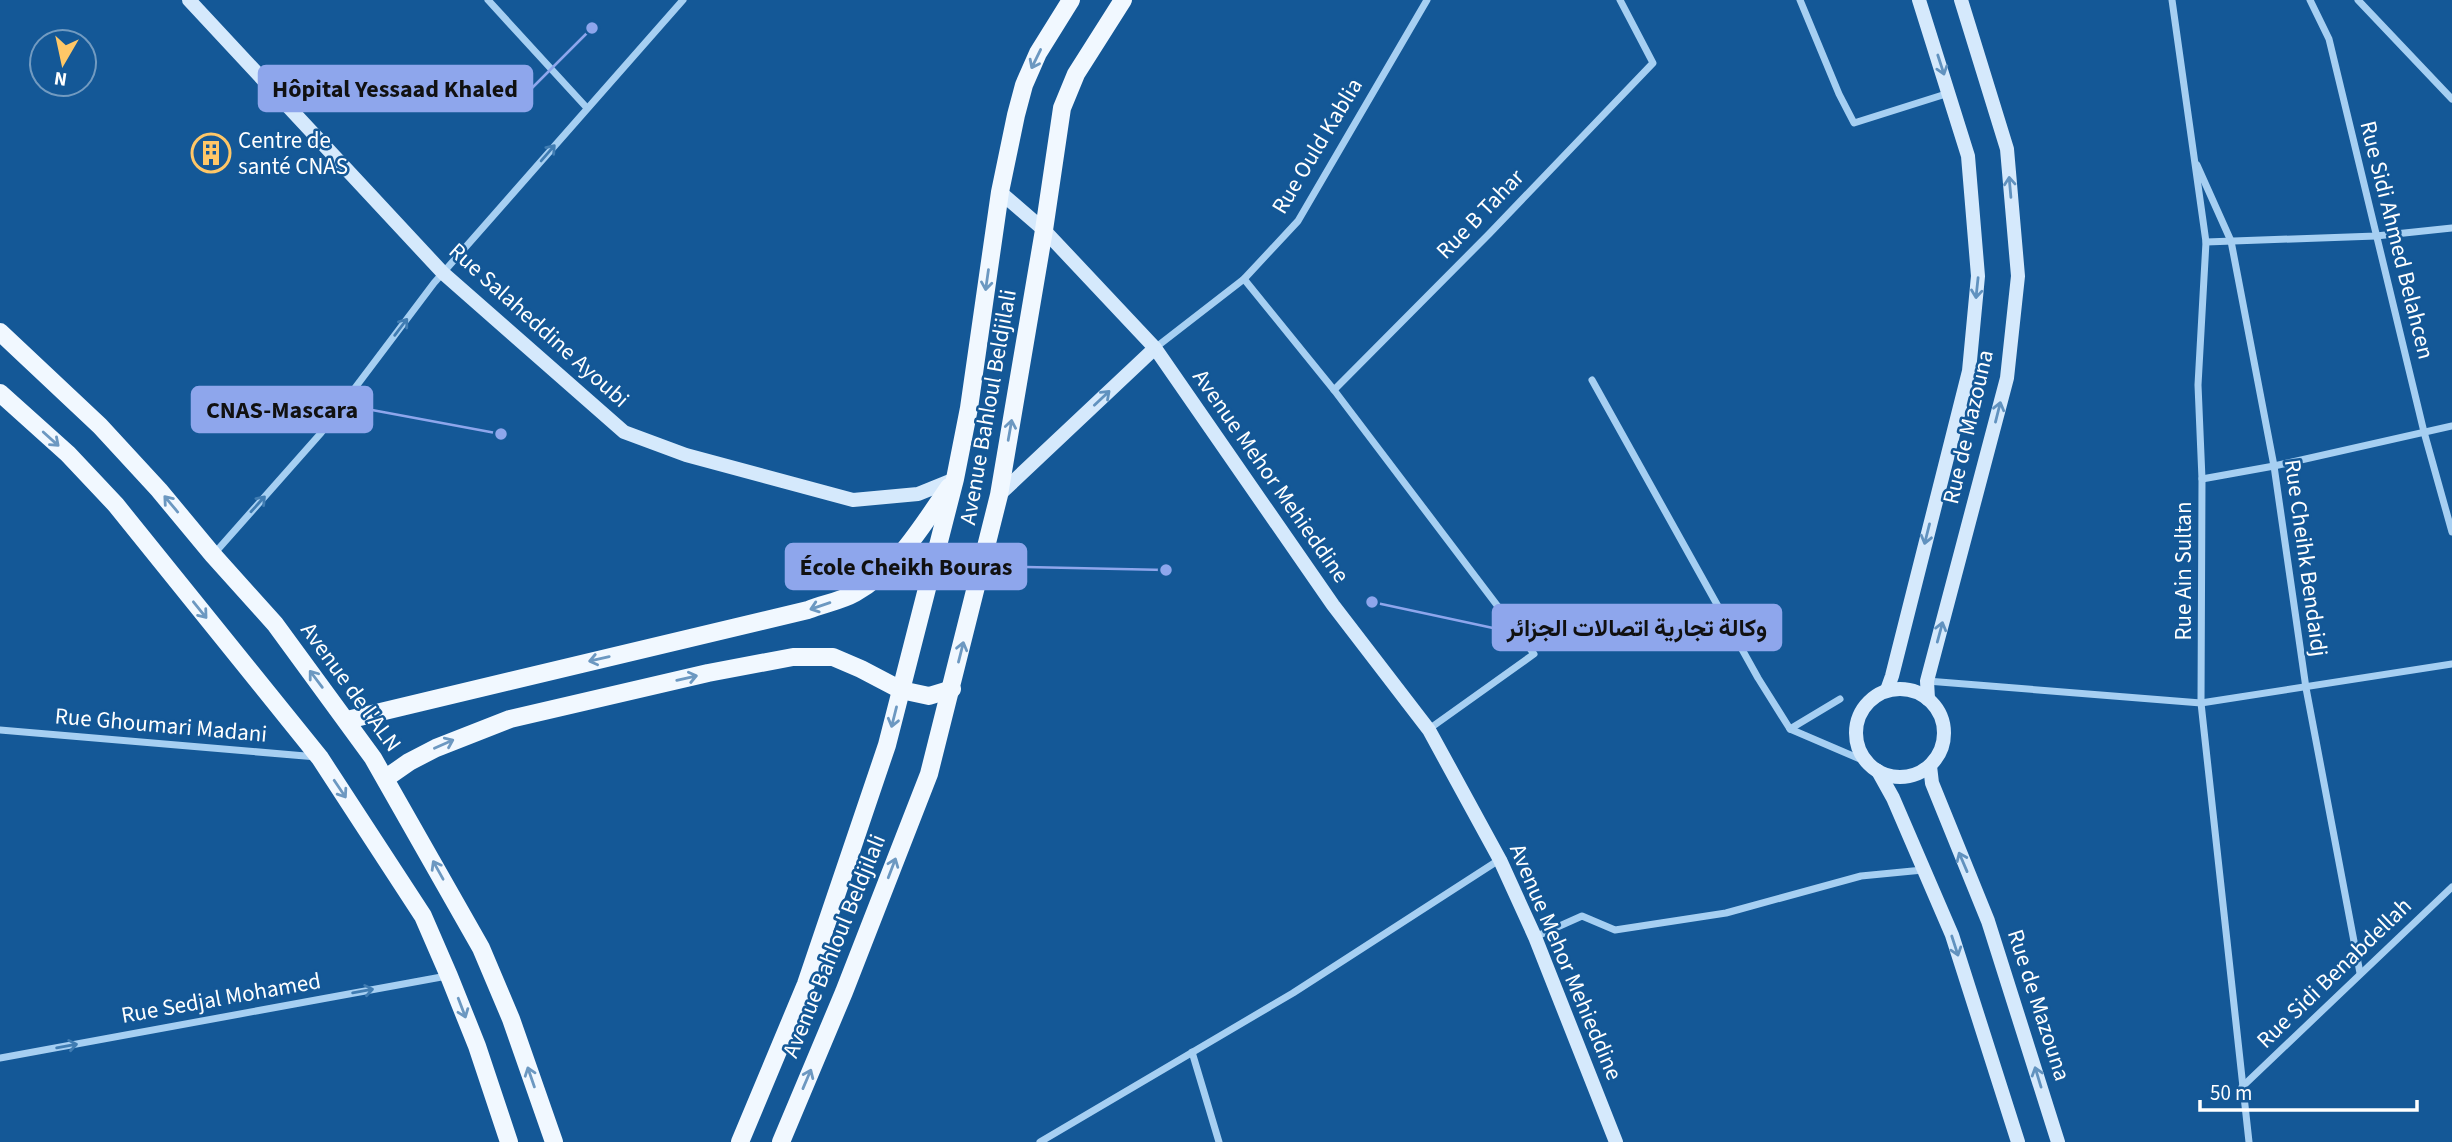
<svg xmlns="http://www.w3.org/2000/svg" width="2452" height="1142" font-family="'Source Sans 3',Vazirmatn,sans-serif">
<rect width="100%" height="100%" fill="#145897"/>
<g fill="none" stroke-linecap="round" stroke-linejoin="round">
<!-- street -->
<g stroke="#a6cff2" stroke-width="7">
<path d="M488,0L587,108"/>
<path d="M1800,0L1839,94L1854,123L1949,93"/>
<path d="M2172,0L2206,242L2198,385L2202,479L2201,703L2249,1142"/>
<path d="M2310,0L2329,39L2424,432L2452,532"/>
<path d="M2358,0L2452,99"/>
<path d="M2197,165L2231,241L2274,466L2306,688L2360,973"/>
<path d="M2206,242L2376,236L2452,228"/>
<path d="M1244,279L1334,390L1534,654L1429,729"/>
<path d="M1155,348L1244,279L1298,221L1427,0"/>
<path d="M1592,380L1758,678L1790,729L1867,762"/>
<path d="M1334,390L1489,234L1653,63L1620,0"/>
<path d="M2202,479L2274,466L2452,426"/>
<path d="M213,555L321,433L434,283L683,0"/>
<path d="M1927,681L2201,703L2452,664"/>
<path d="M1790,729L1840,699"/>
<path d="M0,730L317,757"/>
<path d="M1535,937L1582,916L1615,930L1726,913L1861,876L1923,870"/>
<path d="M1192,1052L1219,1142"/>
<path d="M0,1058L447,976"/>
<path d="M2242,1087L2452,887"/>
<path d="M1040,1142L1293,993L1499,860"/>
</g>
<!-- secondary -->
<g stroke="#d5e9fc" stroke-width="14">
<path d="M189,0L443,273L624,432L686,455L853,500L918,494L955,479"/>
<path d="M1000,192L1044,230L1155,348L1333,605L1429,730L1500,860L1535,937L1616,1142"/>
<path d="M999,495L1155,348"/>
<circle cx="1900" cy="733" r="44"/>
<path d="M1887,690L1892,676L1969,371L1978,276L1968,156L1919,0"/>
<path d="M1928,699L1927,681L2007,378L2018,276L2007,149L1961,0"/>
<path d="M1930,766L1932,783L1988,921L2058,1142"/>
<path d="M1878,771L1893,798L1952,935L2018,1142"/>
</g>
<!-- primary -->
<g stroke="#f1f8ff" stroke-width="18">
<path d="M0,332L100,426L159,490L213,555L275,624L373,758L481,948L511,1019L554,1142"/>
<path d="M0,393L68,454L116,505L320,758L423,916L449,976L477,1046L509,1142"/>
<path d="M347,720L808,610C823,604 841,601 855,593C897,569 922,526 949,487"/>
<path d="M386,778L409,762L436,748L510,719L708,673L793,657H833L861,669L901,690L929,696L952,689"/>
<path d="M740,1142L806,984L887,745L955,479L969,408L1000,192L1016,115L1024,85L1038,53L1071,0"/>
<path d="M781,1142L844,992L929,774L999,495L1044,230L1062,108L1076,74L1123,0"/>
</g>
</g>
<!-- one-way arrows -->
<defs><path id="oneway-shaft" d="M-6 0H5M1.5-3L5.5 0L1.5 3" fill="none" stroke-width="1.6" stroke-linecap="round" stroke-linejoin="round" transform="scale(1.75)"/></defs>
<g stroke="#6c98c1">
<use href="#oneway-shaft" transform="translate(1036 59) rotate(116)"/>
<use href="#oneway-shaft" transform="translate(987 280) rotate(98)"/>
<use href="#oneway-shaft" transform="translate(1010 430) rotate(-80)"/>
<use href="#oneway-shaft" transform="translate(51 439) rotate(42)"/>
<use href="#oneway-shaft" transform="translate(171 504) rotate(-130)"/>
<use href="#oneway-shaft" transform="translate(820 606) rotate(161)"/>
<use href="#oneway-shaft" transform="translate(200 610) rotate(51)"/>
<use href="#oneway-shaft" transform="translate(961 652) rotate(-76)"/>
<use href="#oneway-shaft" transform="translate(599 659) rotate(167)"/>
<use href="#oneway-shaft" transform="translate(687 678) rotate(-13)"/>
<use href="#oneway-shaft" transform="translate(316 679) rotate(-127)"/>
<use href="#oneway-shaft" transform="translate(894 717) rotate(104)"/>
<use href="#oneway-shaft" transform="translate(444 744) rotate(-24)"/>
<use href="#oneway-shaft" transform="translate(340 789) rotate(56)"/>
<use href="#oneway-shaft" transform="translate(892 868) rotate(-69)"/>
<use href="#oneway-shaft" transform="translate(438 870) rotate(-119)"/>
<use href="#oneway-shaft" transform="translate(462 1008) rotate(69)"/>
<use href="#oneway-shaft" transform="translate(531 1077) rotate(-109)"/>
<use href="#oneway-shaft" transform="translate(807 1079) rotate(-67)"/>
</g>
<g stroke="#6192bf">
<use href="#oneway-shaft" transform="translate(1941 65) rotate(72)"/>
<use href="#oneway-shaft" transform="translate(2010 187) rotate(-95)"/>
<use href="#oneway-shaft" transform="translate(1977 288) rotate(96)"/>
<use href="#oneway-shaft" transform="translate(1102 398) rotate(-43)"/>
<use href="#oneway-shaft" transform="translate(1998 412) rotate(-76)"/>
<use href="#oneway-shaft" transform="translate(1927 534) rotate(104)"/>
<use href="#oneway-shaft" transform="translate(1940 632) rotate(-75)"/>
<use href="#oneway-shaft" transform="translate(1963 862) rotate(-113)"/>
<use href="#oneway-shaft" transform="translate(1955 946) rotate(72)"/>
<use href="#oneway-shaft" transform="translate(2038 1077) rotate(-107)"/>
</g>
<g stroke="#407cb2">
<use href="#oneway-shaft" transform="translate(548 153) rotate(-49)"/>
<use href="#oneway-shaft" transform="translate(401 327) rotate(-53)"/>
<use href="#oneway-shaft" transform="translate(258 504) rotate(-48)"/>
<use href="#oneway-shaft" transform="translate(363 991) rotate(-10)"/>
<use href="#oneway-shaft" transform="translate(67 1046) rotate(-10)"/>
</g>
<!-- icons -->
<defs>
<symbol id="building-ring" viewBox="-11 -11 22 22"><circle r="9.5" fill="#145897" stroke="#ffc767" stroke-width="1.5"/><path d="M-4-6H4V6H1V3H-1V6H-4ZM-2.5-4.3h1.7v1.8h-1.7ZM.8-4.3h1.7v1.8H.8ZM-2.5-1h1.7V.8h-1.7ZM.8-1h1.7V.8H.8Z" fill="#ffc767"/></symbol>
</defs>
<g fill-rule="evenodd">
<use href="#building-ring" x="189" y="131" width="44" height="44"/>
</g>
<g text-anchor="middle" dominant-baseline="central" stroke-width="5" stroke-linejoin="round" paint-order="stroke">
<!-- poi labels -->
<g font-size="23" fill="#fff" stroke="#145897" text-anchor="start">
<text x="238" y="140">Centre de<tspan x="238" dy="26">santé CNAS</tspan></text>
</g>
<!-- street labels -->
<g font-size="23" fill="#fff" stroke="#145897">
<text transform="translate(1317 146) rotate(-59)">Rue Ould Kablia</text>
<text transform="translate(1480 214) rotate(-46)">Rue B Tahar</text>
<text transform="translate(2397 240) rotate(76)">Rue Sidi Ahmed Belahcen</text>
<text transform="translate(539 325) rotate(42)">Rue Salaheddine Ayoubi</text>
<text transform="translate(988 407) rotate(-80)">Avenue Bahloul Beldjilali</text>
<text transform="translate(1968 427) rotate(-77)">Rue de Mazouna</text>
<text transform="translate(1271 476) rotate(55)">Avenue Mehor Mehieddine</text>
<text transform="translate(2306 558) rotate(82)">Rue Cheihk Bendaidj</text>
<text transform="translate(2183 571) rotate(-90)">Rue Ain Sultan</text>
<text transform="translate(351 687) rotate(54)">Avenue de l'ALN</text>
<text transform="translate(161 725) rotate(5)">Rue Ghoumari Madani</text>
<text transform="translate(834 946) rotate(-68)">Avenue Bahloul Beldjilali</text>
<text transform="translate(1566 962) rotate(67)">Avenue Mehor Mehieddine</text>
<text transform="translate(2334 973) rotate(-44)">Rue Sidi Benabdellah</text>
<text transform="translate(221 998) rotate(-10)">Rue Sedjal Mohamed</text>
<text transform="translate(2039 1005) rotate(72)">Rue de Mazouna</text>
</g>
</g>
<!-- callouts -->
<path fill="none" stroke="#8ea6ec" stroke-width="2.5" d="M592 28L532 88M501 434L372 410M1166 570L1026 567M1372 602L1493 628"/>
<g fill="#8ea6ec" stroke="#145897" stroke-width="2.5">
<circle cx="592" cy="28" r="7"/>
<circle cx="501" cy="434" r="7"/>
<circle cx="1166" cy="570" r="7"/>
<circle cx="1372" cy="602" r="7"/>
</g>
<g fill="#8ea6ec" stroke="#8ea6ec" stroke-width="2.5">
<rect x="259" y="66" width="273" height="45" rx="7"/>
<rect x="192" y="387" width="180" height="45" rx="7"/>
<rect x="786" y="544" width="240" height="45" rx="7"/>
<rect x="1493" y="605" width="288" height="45" rx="7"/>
</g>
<g font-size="24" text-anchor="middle" font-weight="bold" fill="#111">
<text x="395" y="97">Hôpital Yessaad Khaled</text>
<text x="282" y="418">CNAS-Mascara</text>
<text x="906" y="575">École Cheikh Bouras</text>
<text x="1637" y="636">وكالة تجارية اتصالات الجزائر</text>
</g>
<!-- north arrow -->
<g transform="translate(63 63) rotate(189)"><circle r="33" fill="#145897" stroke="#729bc1" stroke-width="2"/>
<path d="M0-5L12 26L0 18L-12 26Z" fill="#ffc767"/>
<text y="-10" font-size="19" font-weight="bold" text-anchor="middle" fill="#ffffff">N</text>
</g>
<!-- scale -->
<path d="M2200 1100v10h217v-10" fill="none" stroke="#ffffff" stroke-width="3.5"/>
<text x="2210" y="1100" font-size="21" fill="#ffffff" stroke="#145897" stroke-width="5" paint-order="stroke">50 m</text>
</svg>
